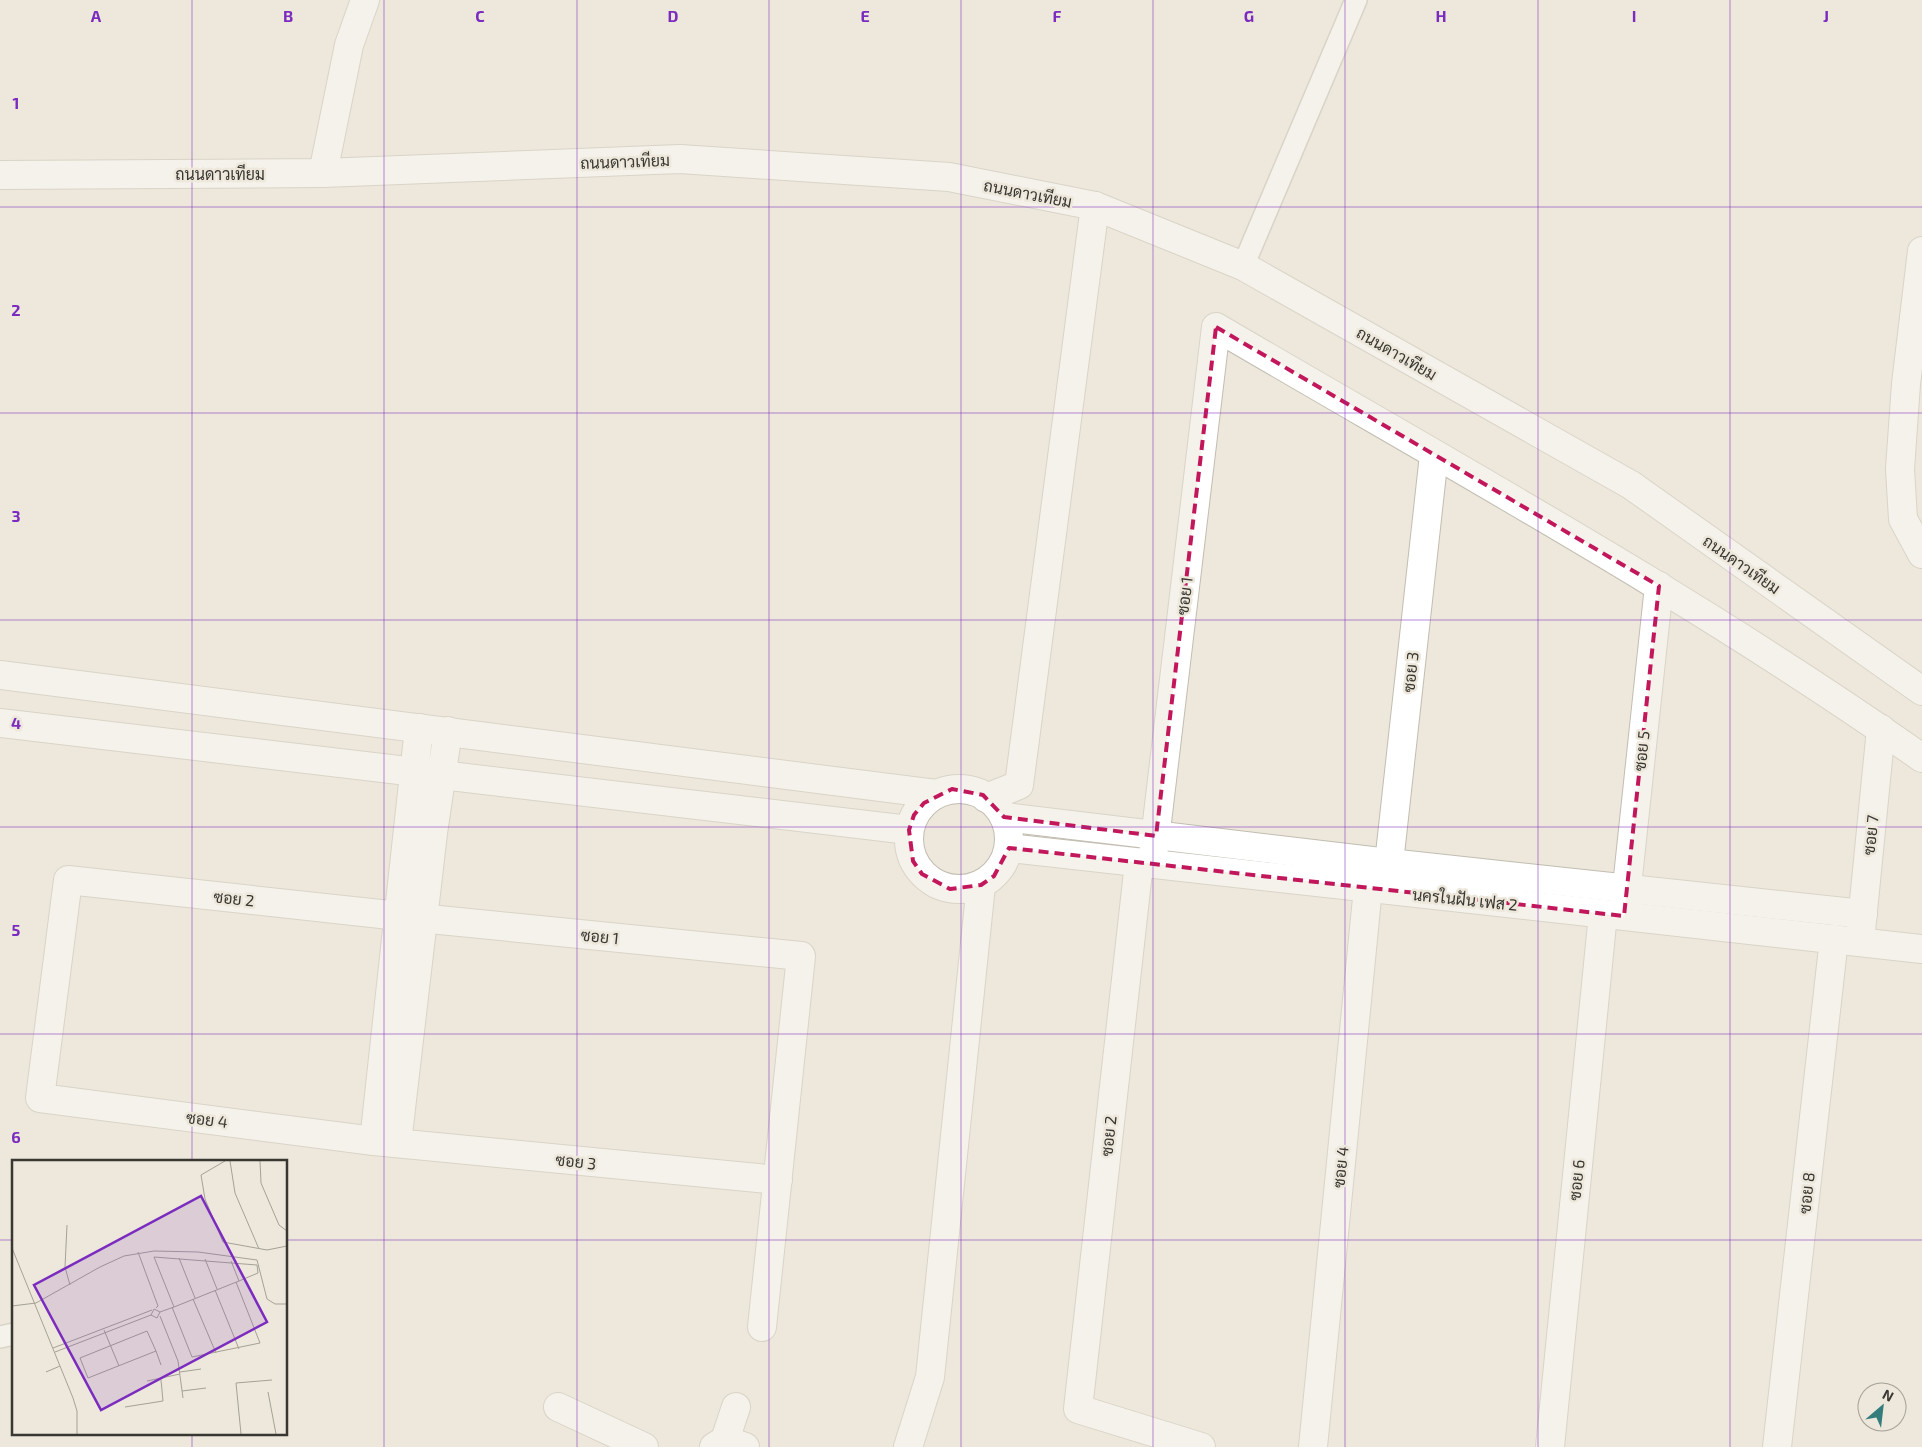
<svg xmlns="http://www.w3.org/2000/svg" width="1922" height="1447" font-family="'Exo 2',Sarabun,sans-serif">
<rect width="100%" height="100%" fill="#ede8db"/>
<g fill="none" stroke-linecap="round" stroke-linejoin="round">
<defs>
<g id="lane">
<path d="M1243,266L1356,0"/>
<path d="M0,1337L14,1334"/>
</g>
<g id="street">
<path d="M323,173L349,45L365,0"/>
<path d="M0,175L323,173L680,159L949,177L1095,206L1243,266L1631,485L1922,691"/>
<path d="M1922,251L1906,384L1900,469L1903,519L1922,554"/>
<path d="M0,675L936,794"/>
<path d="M0,723L909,830"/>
<circle cx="959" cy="839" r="50"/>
<path d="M986,798L1019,785L1095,206"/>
<path d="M1004,817L1389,863L1863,914"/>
<path d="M1009,848L1922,949"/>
<path d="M1139,863L1078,1409L1201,1447"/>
<path d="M1152,864L1216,327C1453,466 1696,599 1922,758"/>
<path d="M1387,881L1434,455"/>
<path d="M1625,905L1659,586"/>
<path d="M1861,931L1881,729"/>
<path d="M374,1141L419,728"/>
<path d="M397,1143L433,833L448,731"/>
<path d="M762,1327L801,956L399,916L68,880L40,1098L374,1141L778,1180"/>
<path d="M558,1407L644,1447"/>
<path d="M725,1440L736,1407"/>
<path d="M714,1447L725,1440L745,1447"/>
<path d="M908,1447L930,1377L981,885"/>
<path d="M1313,1447L1368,888"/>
<path d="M1550,1447L1603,914"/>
<path d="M1777,1447L1834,939"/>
</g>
</defs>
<!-- lane casing -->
<use href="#lane" stroke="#c2bdb1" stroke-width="24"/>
<!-- street casing -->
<use href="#street" stroke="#c2bdb1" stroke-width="30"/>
<!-- lane -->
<use href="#lane" stroke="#fff" stroke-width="21"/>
<!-- street -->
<use href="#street" stroke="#fff" stroke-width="28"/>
</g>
<!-- marked area -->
<path d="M0 0H1922V1447H0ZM1216,327L1659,586L1624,916L1009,848L994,876L981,885L950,889L922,874L913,861L909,830L914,815L924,803L952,789L983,795L1004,817L1156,836Z" fill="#ede8db" fill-opacity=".55" fill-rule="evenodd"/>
<path fill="none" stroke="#c2185b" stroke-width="4" stroke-dasharray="10 6" stroke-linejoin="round" d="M1216,327L1659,586L1624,916L1009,848L994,876L981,885L950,889L922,874L913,861L909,830L914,815L924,803L952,789L983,795L1004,817L1156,836Z"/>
<!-- grid -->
<path fill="none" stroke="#7b2cbf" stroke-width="1" stroke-opacity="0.55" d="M192,0V1161M384,0V1447M577,0V1447M769,0V1447M961,0V1447M1153,0V1447M1345,0V1447M1538,0V1447M1730,0V1447M0,207H1922M0,413H1922M0,620H1922M0,827H1922M0,1034H1922M0,1240H14M286,1240H1922M192,1433V1447"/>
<g text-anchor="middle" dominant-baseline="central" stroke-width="5" stroke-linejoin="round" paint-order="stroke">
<!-- street labels -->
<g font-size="16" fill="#393732" stroke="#ede8db">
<text transform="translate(625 161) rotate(-2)">ถนนดาวเทียม</text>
<text x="220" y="173">ถนนดาวเทียม</text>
<text transform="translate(1028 193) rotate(11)">ถนนดาวเทียม</text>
<text transform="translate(1397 353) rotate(30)">ถนนดาวเทียม</text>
<text transform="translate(1742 564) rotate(35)">ถนนดาวเทียม</text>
<text transform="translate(1184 596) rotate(-83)">ซอย 1</text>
<text transform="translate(1410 672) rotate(-84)">ซอย 3</text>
<text transform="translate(1641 751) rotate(-84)">ซอย 5</text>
<text transform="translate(1870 835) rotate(-84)">ซอย 7</text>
<text transform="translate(234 898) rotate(6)">ซอย 2</text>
<text transform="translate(1465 899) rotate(6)">นครในฝัน เฟส 2</text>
<text transform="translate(600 936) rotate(6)">ซอย 1</text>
<text transform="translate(207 1119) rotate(7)">ซอย 4</text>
<text transform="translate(1108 1136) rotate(-84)">ซอย 2</text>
<text transform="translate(576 1161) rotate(6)">ซอย 3</text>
<text transform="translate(1340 1167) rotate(-84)">ซอย 4</text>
<text transform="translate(1576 1180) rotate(-84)">ซอย 6</text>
<text transform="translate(1806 1193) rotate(-84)">ซอย 8</text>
</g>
</g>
<!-- overview -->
<g transform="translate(12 1160)">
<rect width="275" height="275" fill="#ede8db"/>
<path fill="none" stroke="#a5a197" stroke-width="1" d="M213,1L189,15L193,39L211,82L255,90L275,86M218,1L223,33L247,89M248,1L249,23L267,65L275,71M55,65L53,107L58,125M0,88L61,238L65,251V274M126,92L146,146L144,148M167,98L183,138M193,99L205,129M219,101L227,121M203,130L227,189M181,139L204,193M0,146L24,143L88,107L112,96L142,91L186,92L245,100L255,139L263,144H275M160,147L180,197L248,183L224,122M148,152L162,147L227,121L246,113L245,105L142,97L162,147M148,156L166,201L171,238M92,170L107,206M41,188L140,150M144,191L76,218L68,198L135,171L144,191L149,205M43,192L139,155L142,149L148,152L145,158L139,155M34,212L48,206M168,212L189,209M135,221L168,214M170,231L194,228M256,232L264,274M113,247L151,241L149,220M229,274L224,223L260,220"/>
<path fill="#7b2cbf" fill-opacity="0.15" stroke="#7b2cbf" stroke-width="2.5" d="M189,36L255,162L89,250L22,125Z"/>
<rect width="275" height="275" fill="none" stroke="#393732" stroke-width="2.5"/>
</g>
<g font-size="16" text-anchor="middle" font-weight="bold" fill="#7b2cbf" stroke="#ede8db" stroke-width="5" stroke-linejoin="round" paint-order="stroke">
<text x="96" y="22">A</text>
<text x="288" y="22">B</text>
<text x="480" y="22">C</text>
<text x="673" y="22">D</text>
<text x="865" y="22">E</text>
<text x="1057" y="22">F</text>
<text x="1249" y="22">G</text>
<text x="1441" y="22">H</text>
<text x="1634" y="22">I</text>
<text x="1826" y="22">J</text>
<text x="16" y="109">1</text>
<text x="16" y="316">2</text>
<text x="16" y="522">3</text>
<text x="16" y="729">4</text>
<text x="16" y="936">5</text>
<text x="16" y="1143">6</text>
</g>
<!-- north arrow -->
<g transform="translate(1882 1407) rotate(28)"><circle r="24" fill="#ede8db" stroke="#a5a197"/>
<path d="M0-4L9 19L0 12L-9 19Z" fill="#347d7c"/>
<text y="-8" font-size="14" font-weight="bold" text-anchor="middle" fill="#393732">N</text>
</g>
</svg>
